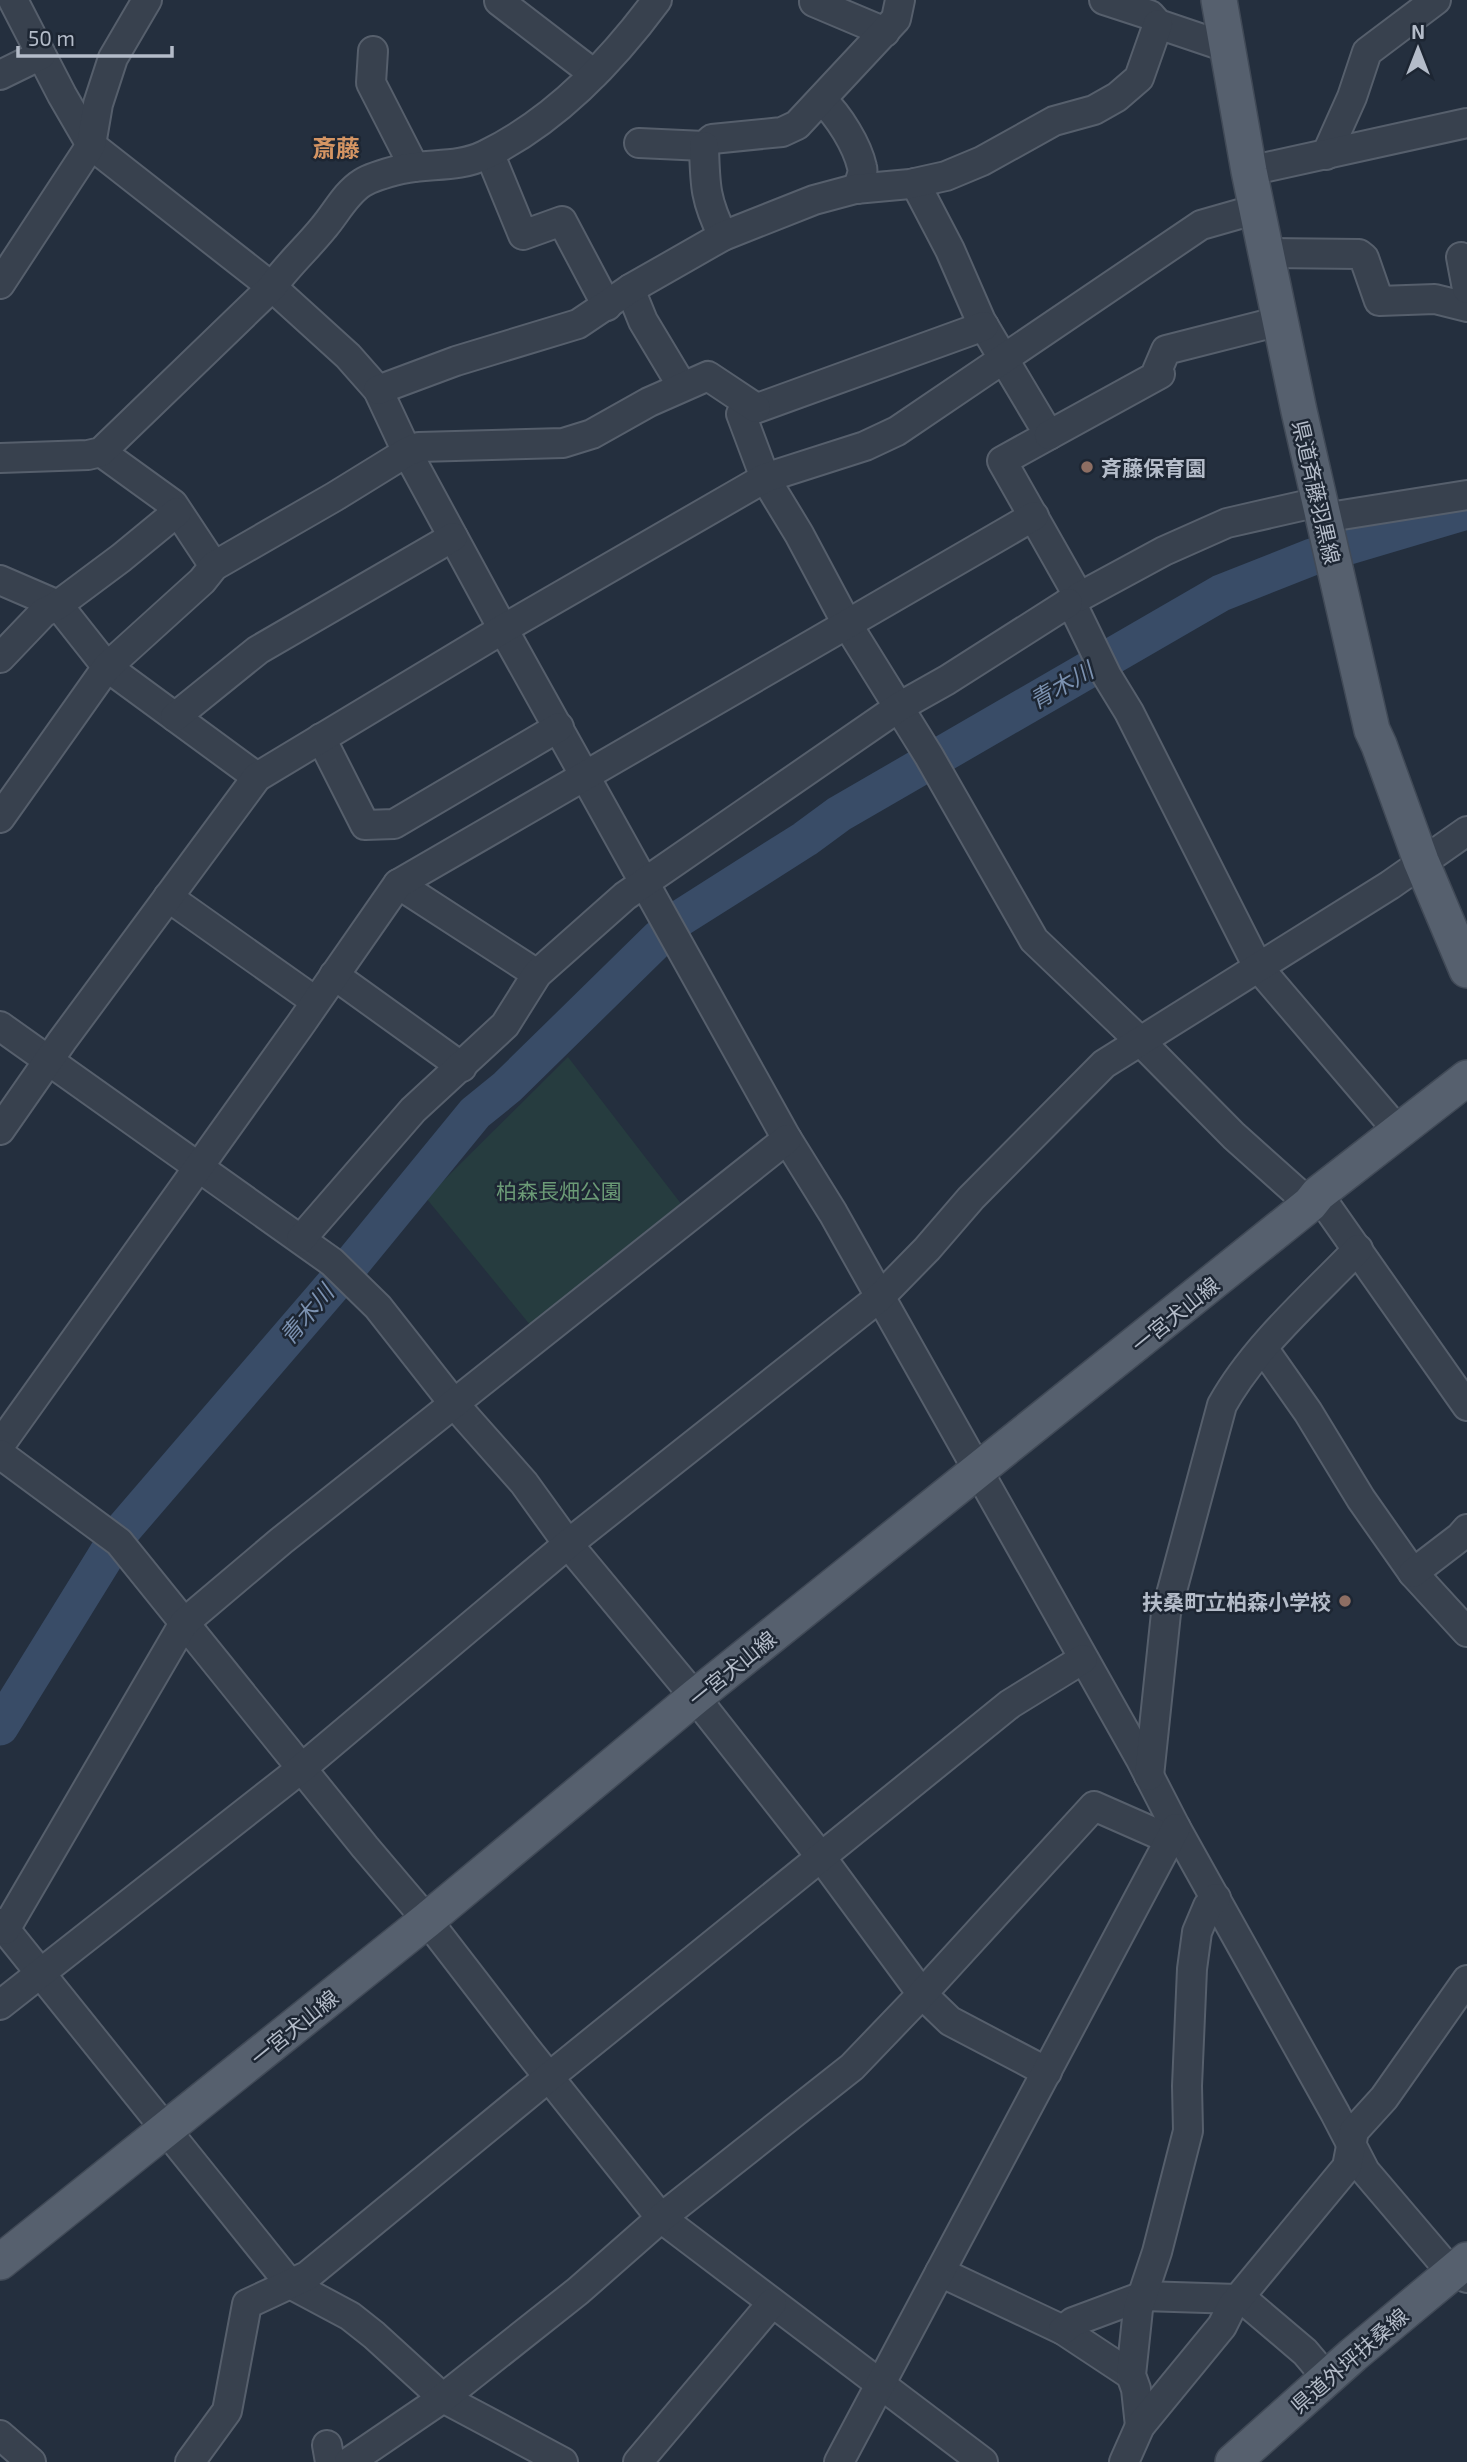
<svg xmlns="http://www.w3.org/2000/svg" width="1467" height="2462" font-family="'Exo 2','Noto Sans JP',sans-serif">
<rect width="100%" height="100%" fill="#242f3e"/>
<!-- green -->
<path fill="#263c3f" d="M568,1057L682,1205L531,1326L426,1198Z"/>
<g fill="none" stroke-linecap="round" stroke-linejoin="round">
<!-- river -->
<g stroke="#394c67" stroke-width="37">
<path d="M682,917L805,839L839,814L1221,593L1312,557L1467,511"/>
<path d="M0,1727L120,1533L353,1262L475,1113L507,1087L659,938"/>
</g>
<defs>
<g id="minor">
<path d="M13,0L62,95L91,145L272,287L348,356L378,390L407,452L503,629L787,1139L833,1213L1141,1760L1176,1828L1335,2113L1365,2171L1451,2272L1467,2278"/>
<path d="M1104,0L1150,15L1158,24L1229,48"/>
<path d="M499,1L594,74"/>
<path d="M814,2L885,32"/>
<path d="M373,51L371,83L414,167"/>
<path d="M0,75L41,55"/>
<path d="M822,100C839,116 857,145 862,167C864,173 859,183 857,189"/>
<path d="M639,143L704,146L712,139L782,132L797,125L896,19L900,0"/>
<path d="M704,146C705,185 705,200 723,236"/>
<path d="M486,155L493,162L523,235L562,221L607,306"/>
<path d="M1326,155L1352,97L1367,52L1436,0"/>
<path d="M1249,171L1467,123"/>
<path d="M915,183L950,250L981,321L1049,435L1002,461L1079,597L1068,603L1075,610L1107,676L1129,712L1258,967L1399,1132"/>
<path d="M1266,253L1359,254L1364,258L1379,301L1435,299L1467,307"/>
<path d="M1461,257L1467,289"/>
<path d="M0,284L91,145L98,104L113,58L147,0"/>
<path d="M630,289L643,321L682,386"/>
<path d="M984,326L741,414L765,478L799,534L847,624L929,756L1034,940L1141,1042L1234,1136L1310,1204"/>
<path d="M378,390L456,361L578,324L630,289L723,236L814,200L855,189L910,184L946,176L982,161L1054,121L1094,110L1117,97L1139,78L1158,24"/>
<path d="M1049,435L1160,374L1157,371L1166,350L1280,321"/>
<path d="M101,452L173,504L214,566"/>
<path d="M0,458L88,455L101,452L272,287C288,265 307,248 324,227C336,213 346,193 362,183C373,176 390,172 402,169C431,163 458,168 485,155C555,121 612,61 657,0"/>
<path d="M1323,518L1467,495"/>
<path d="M0,580L58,605L107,667L257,777"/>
<path d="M1079,597L1164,551L1227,523L1319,502"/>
<path d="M0,658L43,613L58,605L121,558L177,512"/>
<path d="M175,717L258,650L453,537"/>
<path d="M321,738L365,825L394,824L559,727"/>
<path d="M0,818L107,667L202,581L214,566L334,497L407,452L419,447L563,443L592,434L649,402L708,376L756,408"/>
<path d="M398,884L537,974"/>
<path d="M168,897L315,1001"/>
<path d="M334,975L462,1067"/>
<path d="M0,1026L332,1262L378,1307L455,1405L524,1483L568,1544L695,1697L821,1857L922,1994L950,2021L1047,2072"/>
<path d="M0,1130L62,1041L257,777L503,629L765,478L865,446L897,431L1201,225L1257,209"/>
<path d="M1318,1194L1467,1406"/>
<path d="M301,1239L413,1110L505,1025L537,974L625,896L899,707L947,680L1068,603"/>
<path d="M1263,1348L1308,1412L1361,1499L1413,1573L1467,1632"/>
<path d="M0,1445L300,1025L398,884L1034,516"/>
<path d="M0,1454L119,1542L365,1847L427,1920L524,2046L661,2218L983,2462"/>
<path d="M1413,1573L1460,1537L1467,1529"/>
<path d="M1149,1776L1166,1613L1222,1405C1254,1347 1312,1297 1358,1249"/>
<path d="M0,1923L290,2284L350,2316L374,2335L443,2398L563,2462"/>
<path d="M5,1930L184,1623L281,1541L787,1139"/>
<path d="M0,2005L302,1768L568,1544L880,1297L927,1249L971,1198L1104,1064L1390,885L1467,831"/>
<path d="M940,2272L1063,2330L1131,2375"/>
<path d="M1063,2330L1073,2322L1143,2296L1237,2299L1245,2301L1305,2352L1327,2378"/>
<path d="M1140,2426L1136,2389L1131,2375L1138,2309L1157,2252L1188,2131L1187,2086L1192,1969L1197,1932L1208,1906L1216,1898"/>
<path d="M0,2435L31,2462"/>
<path d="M327,2445L330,2462"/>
<path d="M190,2462L227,2411L247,2304L307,2276L549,2077L1010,1704L1083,1659"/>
<path d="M349,2462L443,2398L578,2291L661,2218L852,2067L922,1994L1094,1806L1169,1839"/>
<path d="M638,2462L772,2303"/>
<path d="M839,2462L1176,1828"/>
<path d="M1124,2462L1140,2426L1222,2326L1232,2306L1347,2167L1354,2131L1384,2098L1467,1980"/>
</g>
<g id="major">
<path d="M1219,0L1249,171L1299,411L1372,730L1379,745L1421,861L1467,970"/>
<path d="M0,2262L427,1920L695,1697L1310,1204L1318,1194L1467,1078"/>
<path d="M1233,2462L1353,2355L1467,2260"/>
</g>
</defs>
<!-- minor casing -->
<use href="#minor" stroke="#565f6c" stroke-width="32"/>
<!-- major casing -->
<use href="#major" stroke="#414a57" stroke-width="38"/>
<!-- minor -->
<use href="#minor" stroke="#38414e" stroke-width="28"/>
<!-- major -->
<use href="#major" stroke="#56606e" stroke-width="35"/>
</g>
<!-- markers -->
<g fill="#8d6e63" stroke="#1d2633" stroke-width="2.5">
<circle cx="1087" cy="467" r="7"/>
<circle cx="1345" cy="1601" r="7"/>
</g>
<g text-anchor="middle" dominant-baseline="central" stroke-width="5" stroke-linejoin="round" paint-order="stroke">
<!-- poi labels -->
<g font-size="21" font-weight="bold" fill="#b4bcc9" stroke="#1d2633" text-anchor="start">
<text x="1101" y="467">斉藤保育園</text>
<text x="1331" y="1601" text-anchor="end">扶桑町立柏森小学校</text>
</g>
<!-- street labels -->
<g font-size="21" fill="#b4bcc9" stroke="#1d2633">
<text transform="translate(1317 492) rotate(77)">県道斉藤羽黒線</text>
<text transform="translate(1175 1314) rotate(-39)">一宮犬山線</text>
<text transform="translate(732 1668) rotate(-39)">一宮犬山線</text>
<text transform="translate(294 2027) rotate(-39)">一宮犬山線</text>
<text transform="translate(1349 2360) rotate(-41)">県道外坪扶桑線</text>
</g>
<!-- park labels -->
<g font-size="21" fill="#6b9a76" stroke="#1d2633">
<text x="559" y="1190">柏森長畑公園</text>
</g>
<!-- water labels -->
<g font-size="23" font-style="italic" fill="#7c92b1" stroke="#1d2633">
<text transform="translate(1061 685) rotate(-30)">青木川</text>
<text transform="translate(306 1314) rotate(-50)">青木川</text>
</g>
<!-- quarter labels -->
<g font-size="24" font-weight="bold" fill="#d59563" stroke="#1d2633">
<text x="336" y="147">斎藤</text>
</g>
</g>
<!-- north arrow -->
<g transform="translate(1418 49)" stroke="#1d2633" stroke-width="5" paint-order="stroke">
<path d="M0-5L12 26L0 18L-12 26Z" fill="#b4bcc9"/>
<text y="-10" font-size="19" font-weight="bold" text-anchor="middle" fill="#b4bcc9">N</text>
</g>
<!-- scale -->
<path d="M18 46v10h154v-10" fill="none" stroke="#b4bcc9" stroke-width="3.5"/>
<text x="28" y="46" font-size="21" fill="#b4bcc9" stroke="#1d2633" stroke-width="5" paint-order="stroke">50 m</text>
</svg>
